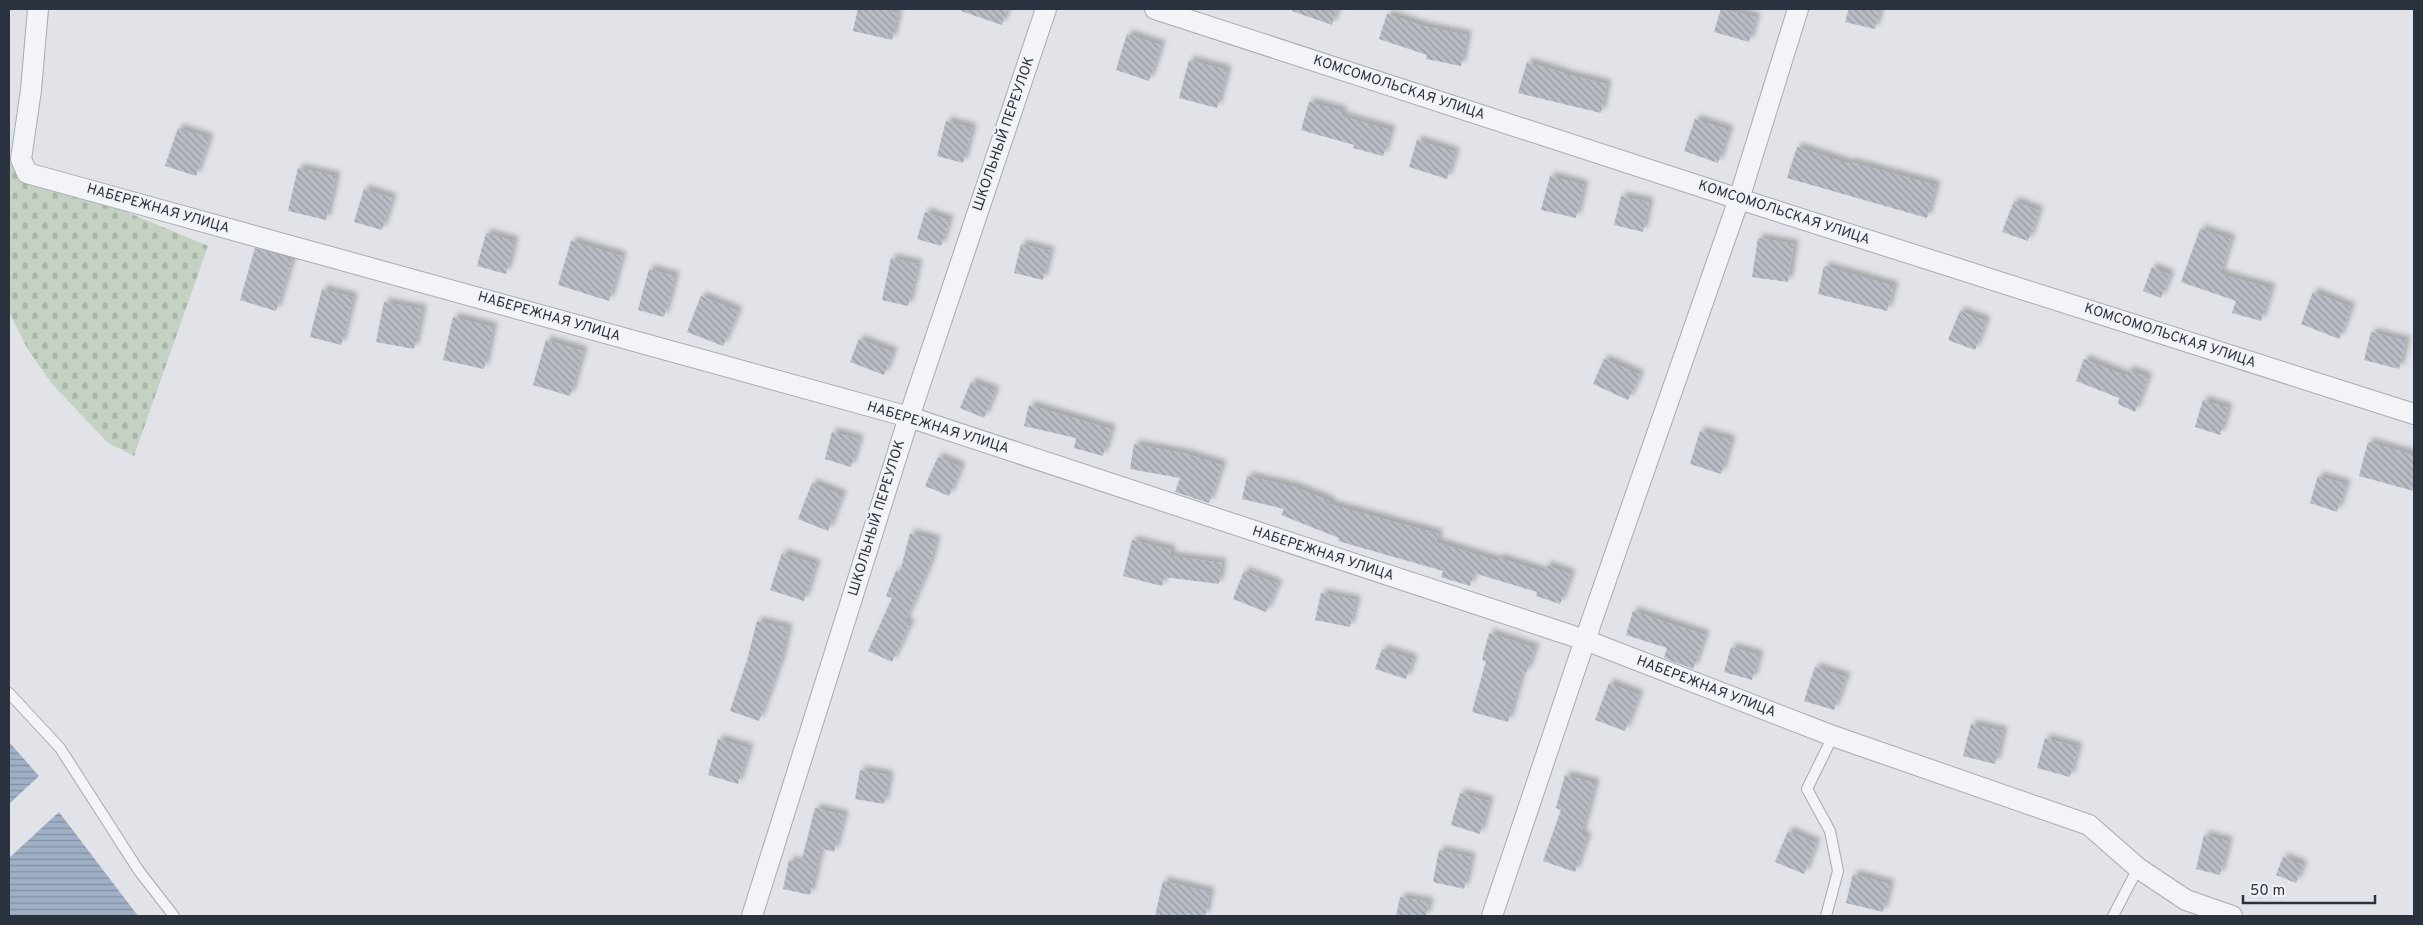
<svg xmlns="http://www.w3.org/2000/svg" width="2423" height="925" font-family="Overpass,sans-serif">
<defs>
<pattern id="cemetery-stones" width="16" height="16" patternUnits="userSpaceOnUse" patternTransform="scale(1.25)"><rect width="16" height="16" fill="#c5d2c3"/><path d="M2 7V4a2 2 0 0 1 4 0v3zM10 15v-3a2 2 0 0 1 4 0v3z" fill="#a9b5a9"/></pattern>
<pattern id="water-rules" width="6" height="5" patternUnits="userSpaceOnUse" patternTransform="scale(1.25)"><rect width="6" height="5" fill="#9fafc6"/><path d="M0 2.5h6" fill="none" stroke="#828fa2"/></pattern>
<pattern id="building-back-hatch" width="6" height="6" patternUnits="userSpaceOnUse" patternTransform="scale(1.25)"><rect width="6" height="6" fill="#b8bcc5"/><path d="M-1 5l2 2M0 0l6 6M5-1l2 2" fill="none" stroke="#9699a1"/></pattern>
<filter id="shadow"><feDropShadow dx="4.5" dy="-4.5" stdDeviation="2.5" flood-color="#0004"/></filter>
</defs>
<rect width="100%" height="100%" fill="#e1e3e8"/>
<!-- cemetery -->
<path fill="url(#cemetery-stones)" d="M9,163L208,246L134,456L108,443L51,383L27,348L9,312Z"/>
<!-- water -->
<g fill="url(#water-rules)">
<path d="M9,742L39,776L9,804Z"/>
<path d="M59,812L138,916H9V858Z"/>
</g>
<!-- building -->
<g fill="url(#building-back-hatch)" filter="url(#shadow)">
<path d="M858,9H878L898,13L892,40L853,31Z"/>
<path d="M962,9H1007L1002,25L961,11Z"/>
<path d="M1293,9H1337L1332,25L1292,11Z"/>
<path d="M1721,9L1756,17L1749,42L1714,32Z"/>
<path d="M1849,9H1880L1875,29L1845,22Z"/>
<path d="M1387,14L1423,26L1467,35L1461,66L1426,59L1427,55L1379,39Z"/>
<path d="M1127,34L1161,45L1149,81L1116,70Z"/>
<path d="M1189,60L1227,70L1217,108L1179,98Z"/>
<path d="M1527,62L1564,73V74L1607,84L1601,113L1518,93Z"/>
<path d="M1309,102L1343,111L1341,116L1391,130L1383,156L1353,148L1354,145L1301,130Z"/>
<path d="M1695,119L1729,130L1718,163L1684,151Z"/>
<path d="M946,121L972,128L963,163L937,156Z"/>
<path d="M178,128L209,138L196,176L165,166Z"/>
<path d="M1417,140L1455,152L1447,179L1409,167Z"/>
<path d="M1797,147L1850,164V162L1936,185L1927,218L1787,178Z"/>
<path d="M298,168L336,176L326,220L288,211Z"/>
<path d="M1550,176L1584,185L1576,218L1541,210Z"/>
<path d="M364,189L392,198L382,230L354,222Z"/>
<path d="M1621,196L1649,202L1643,232L1614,225Z"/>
<path d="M2014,201L2039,211L2028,241L2002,232Z"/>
<path d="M925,212L949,220L941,246L917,239Z"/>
<path d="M2200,229L2231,239L2220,274L2271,288L2261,321L2232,313L2236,301L2181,282Z"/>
<path d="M486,233L514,241L506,274L477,266Z"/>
<path d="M1758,238L1794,244L1788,282L1752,277Z"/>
<path d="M571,241L622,256L609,301L558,285Z"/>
<path d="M1021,244L1050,251L1043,280L1014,273Z"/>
<path d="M255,248L292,259L276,311L240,300Z"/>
<path d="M891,258L918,264L908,306L882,300Z"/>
<path d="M1824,266L1894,286L1887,311L1818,294Z"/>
<path d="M2152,267L2170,275L2161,298L2143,291Z"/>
<path d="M649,269L675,276L664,317L638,310Z"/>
<path d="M322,289L353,297L341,345L310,337Z"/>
<path d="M2313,292L2351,307L2339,339L2301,324Z"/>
<path d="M701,296L738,311L723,346L687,332Z"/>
<path d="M384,302L422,309L414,349L376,342Z"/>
<path d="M1960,311L1986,321L1975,350L1948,340Z"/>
<path d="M453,317L493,327L484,369L443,360Z"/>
<path d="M2371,332L2406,341L2399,369L2364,360Z"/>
<path d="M859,339L893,352L884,375L850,362Z"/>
<path d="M546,340L583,351L570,396L533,385Z"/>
<path d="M1604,359L1640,375L1628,400L1593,384Z"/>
<path d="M2084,359L2126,376L2128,370L2148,377L2135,412L2118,404L2119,398L2076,381Z"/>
<path d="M971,382L995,391L984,418L960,408Z"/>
<path d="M2203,400L2228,408L2220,435L2195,427Z"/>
<path d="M1029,405L1111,429L1103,456L1074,448L1076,438L1024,426Z"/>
<path d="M1700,431L1731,440L1721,474L1690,464Z"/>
<path d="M832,432L859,439L851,467L825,459Z"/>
<path d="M2368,442L2414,455V491L2359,476Z"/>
<path d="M1134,444L1187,454L1222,465L1209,503L1175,492L1180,478L1130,469Z"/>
<path d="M938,457L961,467L949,496L925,486Z"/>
<path d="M1247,476L1295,487L1330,501L1329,504L1439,534L1436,542L1498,561L1499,558L1544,572L1546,565L1571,574L1560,604L1536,596L1537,592L1474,573L1470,586L1441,577L1443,571L1338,541L1339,538L1281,515L1284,509L1242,499Z"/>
<path d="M2318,476L2346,484L2337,512L2310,503Z"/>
<path d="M812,483L842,495L828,531L798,519Z"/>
<path d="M910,533L936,540L929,566L905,621L910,624L892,662L868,651L892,598L886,596L896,571L900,572Z"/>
<path d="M1132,540L1171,550L1170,556L1222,563L1219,584L1164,577L1162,586L1123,576Z"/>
<path d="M782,553L816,564L804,601L770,590Z"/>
<path d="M1244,571L1278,584L1266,612L1233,599Z"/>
<path d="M1321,593L1356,600L1350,627L1315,620Z"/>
<path d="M1633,611L1705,635L1693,669L1664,658L1667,648L1626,635Z"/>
<path d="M757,621L788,628L781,659L759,721L730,711L748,657Z"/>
<path d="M1489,633L1535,648L1526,673L1522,672L1508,722L1472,712L1486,661L1482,660Z"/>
<path d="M1731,647L1759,655L1752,680L1724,672Z"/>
<path d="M1382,649L1413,659L1406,679L1375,669Z"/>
<path d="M1815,667L1846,677L1834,710L1804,701Z"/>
<path d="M1609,683L1639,695L1625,731L1595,720Z"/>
<path d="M1971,724L2003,731L1995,764L1963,756Z"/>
<path d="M2045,738L2078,747L2070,777L2037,768Z"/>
<path d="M718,739L749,748L738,784L708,775Z"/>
<path d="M860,770L889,775L884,804L855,799Z"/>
<path d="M1565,775L1595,783L1581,835L1587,837L1575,872L1543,861L1561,810L1556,808Z"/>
<path d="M1460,793L1489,801L1480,834L1451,825Z"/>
<path d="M815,808L844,815L834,852L821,848L810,895L783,889L789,860L801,863Z"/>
<path d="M1788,831L1816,843L1804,874L1775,862Z"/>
<path d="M2204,835L2228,841L2220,875L2196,869Z"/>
<path d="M1439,850L1471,857L1464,889L1433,882Z"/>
<path d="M2283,857L2303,865L2296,883L2276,875Z"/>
<path d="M1853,874L1890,884L1883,912L1846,903Z"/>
<path d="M1163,881L1210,892L1205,916H1155Z"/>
<path d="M1400,897L1429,902L1426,916H1396Z"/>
</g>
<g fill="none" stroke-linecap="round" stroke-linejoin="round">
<defs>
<g id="service">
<path d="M9,693L60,748L139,871L174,916"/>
<path d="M1826,916L1838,871L1830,831L1807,789L1833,736"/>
<path d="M2113,916L2138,868"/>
</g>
<g id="minor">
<path d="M38,9L31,90L21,159L27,173L909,417L1585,640L1833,736L2089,825L2138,868L2186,900L2232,916"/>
<path d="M1155,9L1739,199L2414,414"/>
<path d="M752,916L909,417L1046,9"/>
<path d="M1492,916L1585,640L1739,199L1798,9"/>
</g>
</defs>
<!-- service casing -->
<use href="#service" stroke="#a6aab2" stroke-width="12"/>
<!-- minor casing -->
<use href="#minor" stroke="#a6aab2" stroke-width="22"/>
<!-- service -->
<use href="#service" stroke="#f3f4f7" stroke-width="10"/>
<!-- minor -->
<use href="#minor" stroke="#f3f4f7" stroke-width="20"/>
</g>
<g text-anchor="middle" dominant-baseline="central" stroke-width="4" stroke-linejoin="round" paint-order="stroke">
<!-- street labels -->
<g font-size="14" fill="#2a313f" stroke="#f0f2f6">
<text transform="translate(1399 88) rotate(18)">КОМСОМОЛЬСКАЯ УЛИЦА</text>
<text transform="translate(1004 134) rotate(-71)">ШКОЛЬНЫЙ ПЕРЕУЛОК</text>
<text transform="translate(158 209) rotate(16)">НАБЕРЕЖНАЯ УЛИЦА</text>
<text transform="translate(1784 213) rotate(18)">КОМСОМОЛЬСКАЯ УЛИЦА</text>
<text transform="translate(549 317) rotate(16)">НАБЕРЕЖНАЯ УЛИЦА</text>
<text transform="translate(2170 336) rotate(18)">КОМСОМОЛЬСКАЯ УЛИЦА</text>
<text transform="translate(938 428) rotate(17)">НАБЕРЕЖНАЯ УЛИЦА</text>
<text transform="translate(877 518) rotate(-73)">ШКОЛЬНЫЙ ПЕРЕУЛОК</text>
<text transform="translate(1323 554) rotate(18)">НАБЕРЕЖНАЯ УЛИЦА</text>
<text transform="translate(1706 687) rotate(21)">НАБЕРЕЖНАЯ УЛИЦА</text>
</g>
</g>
<!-- border -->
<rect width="2423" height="925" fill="none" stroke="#2a313f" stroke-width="20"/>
<!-- scale -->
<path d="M2243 895v8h132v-8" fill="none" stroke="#2a313f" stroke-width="2.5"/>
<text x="2250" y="895" font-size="15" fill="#2a313f" stroke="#f0f2f6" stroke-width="4" paint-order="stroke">50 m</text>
</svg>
